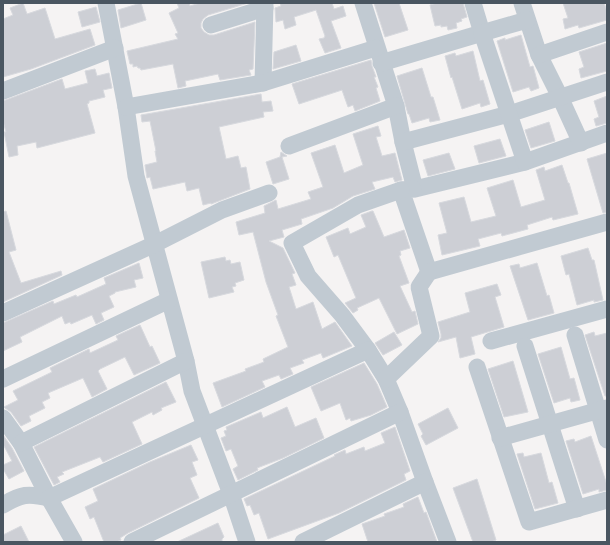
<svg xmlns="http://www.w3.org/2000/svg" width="610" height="545" font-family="Lato,sans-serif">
<rect width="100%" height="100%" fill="#f5f3f3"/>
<!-- building -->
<g fill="#cdcfd5" stroke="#d7d9de">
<path d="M23,3L27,14L45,8L55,39L90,29L95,45L31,69L3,77V19L13,15L10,8Z"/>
<path d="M141,3L146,20L121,28L118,10Z"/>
<path d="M177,3H189L190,6L200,3H248L208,15L203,19L201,23V28L204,32L209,35H214L255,22L253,69L249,70L251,75L220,80L218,74L185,81L186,86L178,88L173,64L141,70L140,68H138L137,66L133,67V64H130L127,51L178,39L175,34L178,33L169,13L179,8Z"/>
<path d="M280,3H332L334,9L343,6L346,16L331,21L341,48L325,53L319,39L324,38L325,36L316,10L294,17L296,25L285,29L283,20L276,22L275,8L281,6Z"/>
<path d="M374,3H399L408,30L385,37Z"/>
<path d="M437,3H463L467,17L461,19L462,21L456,23L457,28L448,30L447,26L441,27V25L435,26L430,5Z"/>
<path d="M563,3H604L607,11V20L579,28L578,25L565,29L563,19L568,18Z"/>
<path d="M96,7L100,22L82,27L78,12Z"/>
<path d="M521,35L530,67L533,66L539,88L531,91L529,87L513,92L497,41L505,38V40Z"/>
<path d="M607,43V71L581,78L579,69L584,67L579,52Z"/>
<path d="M296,45L301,61L273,69L274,52Z"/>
<path d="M473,51L480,81L483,80L490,104L481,107L480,103L462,109L452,77L451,78L445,56L455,53L456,56Z"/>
<path d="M371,60L372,66L376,77H374L378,87L376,88L380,101L355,111L353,105L348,107L342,90L299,104L292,84Z"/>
<path d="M422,68L431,97H433L440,120L430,122L429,118L412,123L409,114H408L397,76Z"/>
<path d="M95,69L97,76L109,73L112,88L103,90L105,97L89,101V103L87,104L95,133L37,148L36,142L17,146L18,155L9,157L4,132H6L3,121V101L62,79L65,89L88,83L85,71Z"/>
<path d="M261,94L262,102L271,101L273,111L263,112L264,117L219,127L226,159L238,156L241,168L246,167L250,189L211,204V203L203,205L199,188L187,191L185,182L153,189L150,177L147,178L145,165L157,162L155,151H156L150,121L142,122L141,115Z"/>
<path d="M607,96V123L596,126L594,119L599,117L594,101Z"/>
<path d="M549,122L555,141L531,148L525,130Z"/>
<path d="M378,126L381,136L376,137L382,156L395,153L402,180L395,182L393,177L372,182L375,189L353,196L333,208L301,219L302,224L282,230L284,237L269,241L283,248L295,273L292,274L296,285L289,287L296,309L313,302L322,329L335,322L352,346L323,358L321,353L302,360L304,363L290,368L293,374L281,379L279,375L262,381L265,387L222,407L213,383L246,371L245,369L264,362L263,359L288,347L276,316L278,315L266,282L253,232L239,235L236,222L265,213L264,206L276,200L278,209L311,199L308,192L323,187L311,153L335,145L344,173L363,165L353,134Z"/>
<path d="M500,139L506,156L479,163L474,146Z"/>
<path d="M281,152L287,156L282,157L289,179L273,184L266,162L280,157Z"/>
<path d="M449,153L455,169L428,176L423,160Z"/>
<path d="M607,153V212L603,213L587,159Z"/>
<path d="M562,165L568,183H569L578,214L553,220L552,217L527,225L528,229L502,236L501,233L478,239L480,246L442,255L438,235L447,233L439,203L464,197L471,222L496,216L487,188L513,180L521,207L545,200L536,170L544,167L545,171Z"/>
<path d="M6,211L16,250L9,252L21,283L61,271L62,275L3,302V212Z"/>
<path d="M372,211H373L384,237L404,230L410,248L400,251L401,255L399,256L409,283L400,286L412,312L415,311L418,324L397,334L379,298L357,308L358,310L353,313L345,303L356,298L338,255L334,257L326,237L348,228L350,234L366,227L361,215Z"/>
<path d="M588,248L592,260H594L603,300L594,302V300L577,305L569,274L566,275L561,256Z"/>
<path d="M225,257L226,261L230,260L231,264L240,262L244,280L235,283L236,286L232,287L234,292L209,298L201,262Z"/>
<path d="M139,263L143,278L134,280L136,287L115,292V293L109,296L114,307L101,313L104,320L96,324L92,315L71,324L70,322L65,324L62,316L20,337L22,342L3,351V323L53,301L54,304L76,295L77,297L106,284L104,278Z"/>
<path d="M537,263L547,296L549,295L554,313L528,320L510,266L519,264L520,268Z"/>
<path d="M497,284L501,295L495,297L504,327L471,337L475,354L460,358L456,337L438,342L441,338V334L438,322L470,312L465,293Z"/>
<path d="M140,325L150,347L152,346L160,363L134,375L125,357L100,369L98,371L107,389L92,397L83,378L48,393L50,398L42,402L45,408L29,416L31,421L21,426L11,412L5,408L4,407L18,400L13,391L52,372L50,368L89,349L90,353L118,340L116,336Z"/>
<path d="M394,332L402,345L383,355L375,343Z"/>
<path d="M594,332L595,336L607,333V396H605L585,335Z"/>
<path d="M561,347L570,379L574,378L580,400L571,402L570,398L554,403L538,354Z"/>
<path d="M513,361L528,412L504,417L488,369Z"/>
<path d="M364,363L377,384L387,407L371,415L351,421L350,418L346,420L340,403L321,411L311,387Z"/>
<path d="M166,382L176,402L161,408L162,410L153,415L152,412L132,422L142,444L103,462L100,457L62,472L64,474L57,477L60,482L54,485L34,447Z"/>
<path d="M287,407L295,427L316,418L324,438L283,458L257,468L258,470L238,480L233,469L238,466L231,449L226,451L221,438L226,436L224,431L227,430L226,427L261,412L263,418Z"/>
<path d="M448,408L458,428L426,445L421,436L423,434L418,424Z"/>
<path d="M395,427L410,471L404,474L406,480L339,513L268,539L259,513L254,515L250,505L247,506L244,499L335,456L334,455L345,450L346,454L364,447L365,451L385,443L381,433Z"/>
<path d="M3,435L12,448L24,471L9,479L3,469V465L12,461L3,444Z"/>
<path d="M591,436L607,485V490L599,492V489L583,494L566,441L574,439L575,442Z"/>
<path d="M191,445L198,460L192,462L197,475L190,478L199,498L128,533L120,538L121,540L116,542H104L94,517L90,519L85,507L98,501L93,489L150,462Z"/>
<path d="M523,453L524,457L541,453L549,483L552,482L558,503L535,509L517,454Z"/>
<path d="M477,479L496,540L491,542H473L453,488Z"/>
<path d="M418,497L424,513L426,512L437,542H368L362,524L385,516L384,514L404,507L403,504Z"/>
<path d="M218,523L224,537L222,539V542H177Z"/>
<path d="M21,526L29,542H3V535Z"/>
</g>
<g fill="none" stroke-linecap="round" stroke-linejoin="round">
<!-- minor -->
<g stroke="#c1cad2" stroke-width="17">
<path d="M106,3L126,107L136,176L186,361L192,391L231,494L247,542"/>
<path d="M363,3L396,106L403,142L415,189L525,162L607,133"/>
<path d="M522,3L539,55L560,97L581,143"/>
<path d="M211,25L265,8"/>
<path d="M539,55L607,32"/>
<path d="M381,63L482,33L473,3"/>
<path d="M263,83L265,3"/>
<path d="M3,91L115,48"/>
<path d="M126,107L263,83L376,48"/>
<path d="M403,142L509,114L607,82"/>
<path d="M289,146L396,106"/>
<path d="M525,162L482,33L527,20"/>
<path d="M413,189L401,190L429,272L607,222"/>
<path d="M401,190L358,205L292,243L308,276L342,315L368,350L386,379L400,412L425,482L448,542"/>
<path d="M3,313L155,244L222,210L269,193"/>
<path d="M575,335L607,440"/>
<path d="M491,341L607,309"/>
<path d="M525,346L577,509"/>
<path d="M477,367L529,522L607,500"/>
<path d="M3,379L169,300"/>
<path d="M386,379L431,336L419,287L429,272"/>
<path d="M3,418L21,443L49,498C28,493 21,494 3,505"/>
<path d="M500,438L607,408"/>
<path d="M21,443L186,361"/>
<path d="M74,542L49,498L368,350"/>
<path d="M132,542L400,412"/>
<path d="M303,542L425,482"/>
</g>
</g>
<!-- border -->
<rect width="610" height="545" fill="none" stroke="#4a5661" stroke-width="8"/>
</svg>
